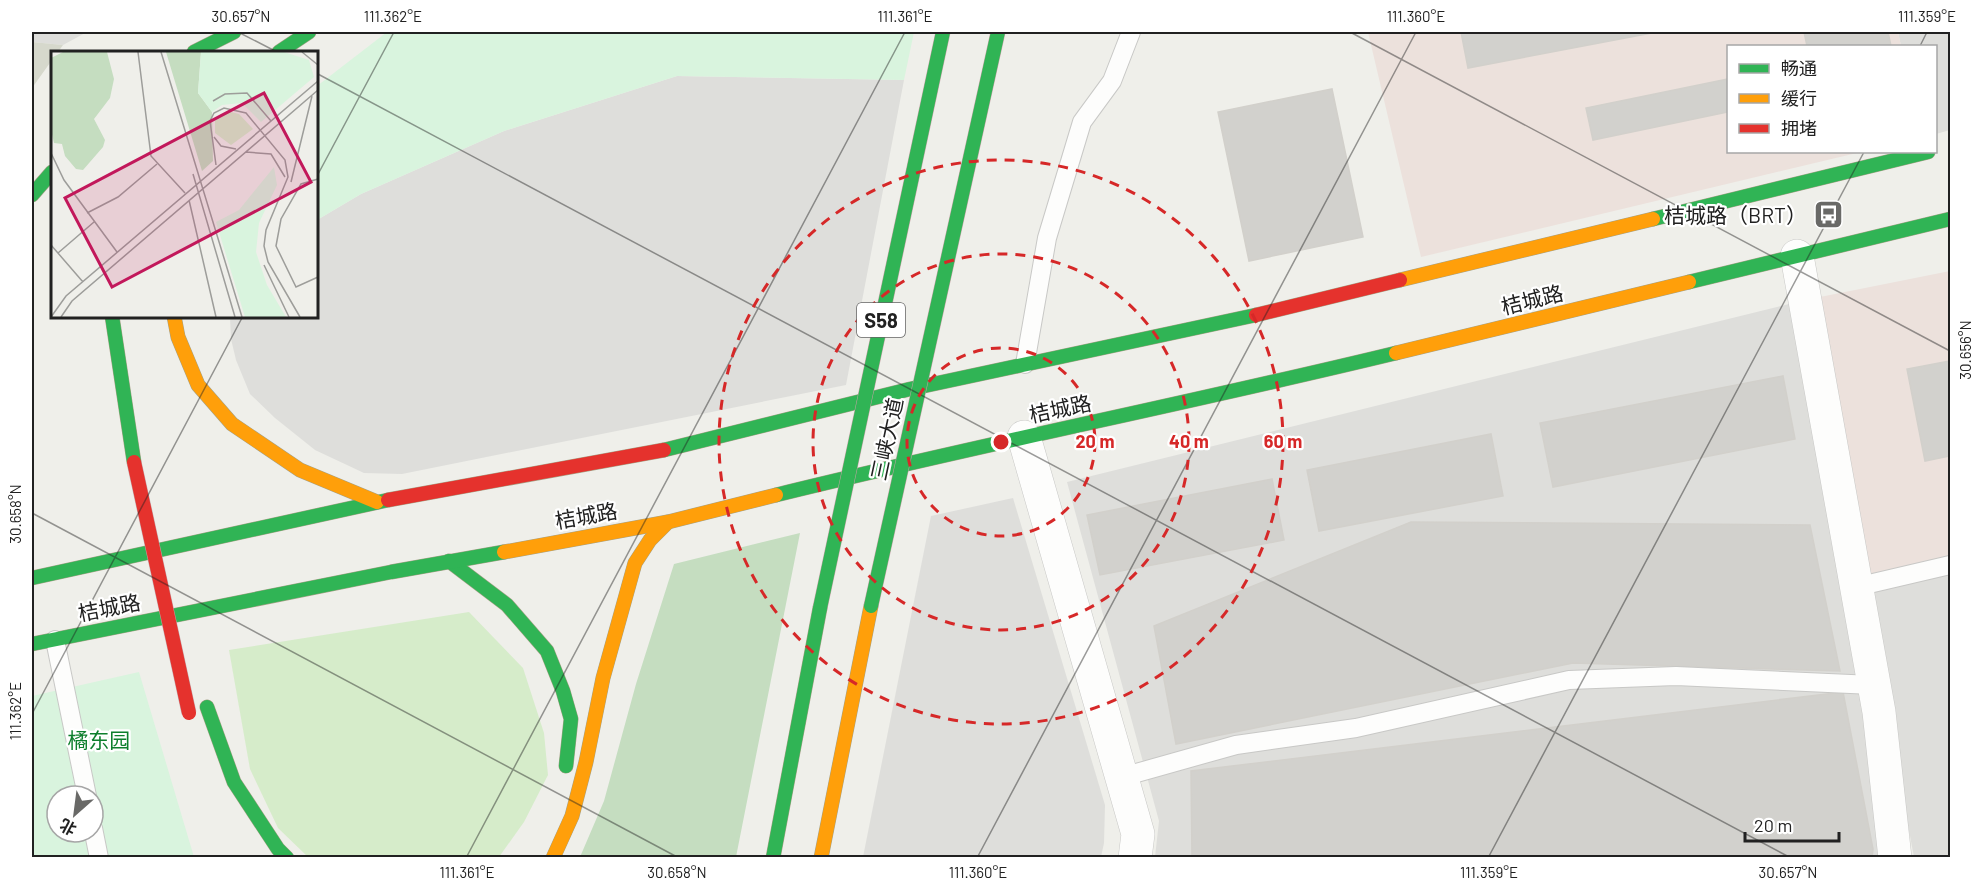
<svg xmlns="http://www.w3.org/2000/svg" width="1982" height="889" font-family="Barlow,'Noto Sans SC',sans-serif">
<rect width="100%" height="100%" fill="#efefea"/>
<!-- residential -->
<g fill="#dededb">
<path d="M32,32H87L63,45L32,42Z"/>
<path d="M1898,32H1950V130L1936,134V46H1901Z"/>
<path d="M677,76L904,80L846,385L402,474L364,473L315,450L275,418L250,394L236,360L231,339L230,317L316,316L317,220L361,194L504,131Z"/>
<path d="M1805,300L1895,857H1155L1159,821L1067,482Z"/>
<path d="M1013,498L1105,805L1104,843L1101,857H863L931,516Z"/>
<path d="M1950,572V857H1914L1863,590Z"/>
</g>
<!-- commercial -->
<g fill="#ece1dc">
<path d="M1368,32H1898L1901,46H1728V152H1861L1421,257Z"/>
<path d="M1950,271V563L1856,587L1805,300Z"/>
</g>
<!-- construction -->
<path fill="#d6d8cc" d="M32,42L63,45L58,52H52V60L32,88Z"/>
<!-- grass -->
<path fill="#d6ecca" d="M469,612L523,668L544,733L548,775L524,822L499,857H308L278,828L250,769L229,650Z"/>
<!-- forest -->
<path fill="#c5ddc0" d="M800,533L736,857H580L604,801L636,684L674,564Z"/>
<!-- park -->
<g fill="#d9f4de" fill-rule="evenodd">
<path d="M387,32H914L904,80L677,76L504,131L361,194L317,220V86Z"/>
<path d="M139,672L194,857H32V696ZM57,796H93V832H57Z"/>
</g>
<!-- building -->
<g fill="#d2d1cd" stroke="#d2d0cb" stroke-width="1.5">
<path d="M1461,32H1657L1468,68Z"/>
<path d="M1804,32H1888L1891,46H1807Z"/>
<path d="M1728,79V112L1593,140L1586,108Z"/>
<path d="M1332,89L1363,237L1249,261L1218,112Z"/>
<path d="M1950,361V456L1925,461L1907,369Z"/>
<path d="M1783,376L1795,439L1553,487L1540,423Z"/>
<path d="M1491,434L1503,496L1319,531L1307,470Z"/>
<path d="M1272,479L1284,540L1100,575L1087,515Z"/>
<path d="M1411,522L1810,525L1840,671L1573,663L1176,744L1154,626Z"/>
<path d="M1843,692L1873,849L1872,858H1192L1191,771Z"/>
</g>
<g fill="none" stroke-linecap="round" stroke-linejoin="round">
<defs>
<g id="lane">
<path d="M1025,364L1047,238L1082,122L1112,81L1131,32"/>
<path d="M1856,587L1950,565"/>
<path d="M55,640L87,796"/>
<path d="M1122,777L1236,745L1356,728L1569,680L1676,676L1873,685"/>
<path d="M93,828L99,858"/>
</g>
<g id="street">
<path d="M1797,256L1879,712L1895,858"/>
<path d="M1024,437L1138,834L1135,858"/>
</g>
<g id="fast">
<path d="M194,52L234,32"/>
<path d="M279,52L309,32"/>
<path d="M32,195L52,172"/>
<path d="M1653,219L1928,152"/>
<path d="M1689,282L1950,219"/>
<path d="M112,316L134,462"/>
<path d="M664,450L910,389L1256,315"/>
<path d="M776,495C982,444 1190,403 1396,353"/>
<path d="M449,561L507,605L547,651L563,691L571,719L566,766"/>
<path d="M32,578L388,500"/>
<path d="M32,644L391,572L504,552"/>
<path d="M207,707L234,782L278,849L287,858"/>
<path d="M773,858L820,608"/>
</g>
<g id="slow">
<path d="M1400,280L1653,219"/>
<path d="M174,316L178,337L198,385L232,424L300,470L377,502"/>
<path d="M1396,353L1689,282"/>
<path d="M504,552L668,522L776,495"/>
<path d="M553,858L572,816L586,762L603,678L635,563L650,540L668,522"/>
<path d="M821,858L871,606"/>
</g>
<g id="jam">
<path d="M1256,315L1400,280"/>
<path d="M388,500L664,450"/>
</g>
</defs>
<!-- lane casing -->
<use href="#lane" stroke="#c8c8c6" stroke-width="20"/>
<!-- street casing -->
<use href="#street" stroke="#c8c8c6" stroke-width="34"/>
<!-- fast casing -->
<use href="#fast" stroke="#a5a186" stroke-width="15"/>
<!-- slow casing -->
<use href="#slow" stroke="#a5a186" stroke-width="15"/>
<!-- jam casing -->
<use href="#jam" stroke="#a5a186" stroke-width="15"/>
<!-- lane -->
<use href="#lane" stroke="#fdfdfc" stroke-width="18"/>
<!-- street -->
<use href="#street" stroke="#fdfdfc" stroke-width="33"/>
<!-- fast -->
<use href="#fast" stroke="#30b455" stroke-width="14"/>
<!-- slow -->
<use href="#slow" stroke="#ff9f0a" stroke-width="14"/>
<!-- jam -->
<use href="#jam" stroke="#e5322d" stroke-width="14"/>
<defs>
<g id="fast-bridge">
<path d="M871,606L998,32"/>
<path d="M820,608L943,32"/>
</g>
<path id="jam-bridge" d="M134,462L189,713"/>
</defs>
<!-- fast-bridge casing -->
<use href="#fast-bridge" stroke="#c4a2a5" stroke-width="15" stroke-linecap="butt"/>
<!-- jam-bridge casing -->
<use href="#jam-bridge" stroke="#c4a2a5" stroke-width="15" stroke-linecap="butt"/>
<!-- fast-bridge -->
<use href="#fast-bridge" stroke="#30b455" stroke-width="14"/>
<!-- jam-bridge -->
<use href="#jam-bridge" stroke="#e5322d" stroke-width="14"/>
</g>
<!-- ticks -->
<path fill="none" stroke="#212121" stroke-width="1.5" stroke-opacity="0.45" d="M238,32L277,52M1350,32L1950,351M1920,46L1927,32M316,73L1791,858M316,178L394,32M32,513L679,858M32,714L243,316M466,858L905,32M977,858L1416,32M1488,858L1864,152"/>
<!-- distance rings -->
<g fill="none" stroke="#d62828" stroke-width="3" stroke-dasharray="10 8">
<circle cx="1001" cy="442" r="94"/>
<circle cx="1001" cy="442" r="188"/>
<circle cx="1001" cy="442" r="282"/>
</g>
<!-- icons -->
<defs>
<symbol id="bus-square" viewBox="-11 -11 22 22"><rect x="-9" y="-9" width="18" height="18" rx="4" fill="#696967" stroke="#fff"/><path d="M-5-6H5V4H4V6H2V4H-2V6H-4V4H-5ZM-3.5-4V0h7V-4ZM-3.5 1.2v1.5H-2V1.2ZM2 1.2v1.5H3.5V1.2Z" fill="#fff"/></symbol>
</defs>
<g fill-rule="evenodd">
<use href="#bus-square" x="1812" y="198" width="33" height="33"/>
</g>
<g text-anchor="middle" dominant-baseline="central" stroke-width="4.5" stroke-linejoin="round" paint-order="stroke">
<!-- shield labels -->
<rect fill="#fff" stroke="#646464" stroke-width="1.5" x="857" y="303" width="48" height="34" rx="4.5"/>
<g font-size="20" font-weight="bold" fill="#212121">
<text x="881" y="320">S58</text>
</g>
<!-- poi labels -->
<g font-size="21" fill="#212121" stroke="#fff" text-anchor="end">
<text x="1807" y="214">桔城路（BRT）</text>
</g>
<!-- street labels -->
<g font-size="21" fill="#212121" stroke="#fff">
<text transform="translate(1532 299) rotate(-14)">桔城路</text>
<text transform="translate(1060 408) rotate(-12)">桔城路</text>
<text transform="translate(886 439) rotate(-78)">三峡大道</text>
<text transform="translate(586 515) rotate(-10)">桔城路</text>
<text transform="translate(109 607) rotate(-11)">桔城路</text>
</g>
<!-- park labels -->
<g font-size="21" fill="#0e7f2d" stroke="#fff">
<text x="99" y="739">橘东园</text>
</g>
</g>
<!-- overview -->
<g transform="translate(51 51)">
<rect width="267" height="267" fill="#efefea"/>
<path d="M176,60L188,63L202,78L180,94L164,82V70Z" fill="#d6ecca"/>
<path d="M12,1H56L63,28L59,47L43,68L54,89L52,96L32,119L25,118L14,105L11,93L3,92L0,79V7ZM115,1H150L147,42L161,61L162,110L151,120Z" fill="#c5ddc0"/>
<path d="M150,1H233L258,9L263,26L210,71L191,52L171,54L161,61L147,42ZM223,116L226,134L208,172L205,201L216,234L235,266H194L165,171L188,159Z" fill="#d9f4de"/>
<path fill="none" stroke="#9d9d9a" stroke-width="1.5" d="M87,1L100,105L134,142M110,1L191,266M251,1L267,14M162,50L174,43L196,42L220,70M163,86L170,95L185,98M195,101L220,103L234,126M0,102L13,129L66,201M165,114L159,70L163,62L173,57L195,62L234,109L237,126L215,179L213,195L217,211L249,266M142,123L184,266M267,128L250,133L230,168L225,195L245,236L267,226M240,131L261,45M138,149L165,266M36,162L67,146L106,113M0,194L32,231M7,202L43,171M213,214L238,266M0,266L15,245L267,30M10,266L21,250L267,39"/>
<path fill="#c2185b" fill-opacity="0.15" stroke="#c2185b" stroke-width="3" d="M213,42L260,131L61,236L14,147Z"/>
<rect width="267" height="267" fill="none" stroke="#212121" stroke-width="3"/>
</g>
<circle cx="1001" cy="442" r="9" fill="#d62828" stroke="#fff" stroke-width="3"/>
<g font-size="18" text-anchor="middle" font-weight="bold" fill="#d62828" stroke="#fff" stroke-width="4.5" stroke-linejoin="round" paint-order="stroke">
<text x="1095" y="448">20 m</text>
<text x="1189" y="448">40 m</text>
<text x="1283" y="448">60 m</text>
</g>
<!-- border -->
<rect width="1982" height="889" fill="none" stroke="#ffffff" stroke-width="66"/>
<!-- legend -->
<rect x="1727" y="45" width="210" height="108" fill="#ffffff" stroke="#a6a6a6" stroke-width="1.5"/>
<rect x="1739" y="64" width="30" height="9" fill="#30b455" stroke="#a6a6a6" stroke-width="1.5"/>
<text x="1781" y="75" font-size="18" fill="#212121">畅通</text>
<rect x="1739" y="94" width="30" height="9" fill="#ff9f0a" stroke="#a6a6a6" stroke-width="1.5"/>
<text x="1781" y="105" font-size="18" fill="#212121">缓行</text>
<rect x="1739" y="124" width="30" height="9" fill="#e5322d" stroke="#a6a6a6" stroke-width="1.5"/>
<text x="1781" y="135" font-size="18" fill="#212121">拥堵</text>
<!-- north arrow -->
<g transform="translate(75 814) rotate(208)"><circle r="28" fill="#ffffff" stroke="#a6a6a6" stroke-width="1.5"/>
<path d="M0-4.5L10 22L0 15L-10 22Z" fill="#696967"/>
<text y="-9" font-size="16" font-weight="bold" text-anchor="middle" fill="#212121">北</text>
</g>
<!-- scale -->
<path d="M1745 832v9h94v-9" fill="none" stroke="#212121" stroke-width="3"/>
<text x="1754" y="832" font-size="18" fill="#212121" stroke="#ffffff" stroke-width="4.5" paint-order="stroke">20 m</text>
<rect x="33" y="33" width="1916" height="823" fill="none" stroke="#212121" stroke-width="2"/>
<g font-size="15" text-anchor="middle" fill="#212121">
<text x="241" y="22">30.657°N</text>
<text x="393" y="22">111.362°E</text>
<text x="905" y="22">111.361°E</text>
<text x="1416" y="22">111.360°E</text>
<text x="1927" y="22">111.359°E</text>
<text transform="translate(1966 350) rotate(-90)" y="5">30.656°N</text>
<text transform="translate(16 514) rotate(-90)" y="5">30.658°N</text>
<text transform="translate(16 711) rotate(-90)" y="5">111.362°E</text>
<text x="467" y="878">111.361°E</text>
<text x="677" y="878">30.658°N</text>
<text x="978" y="878">111.360°E</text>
<text x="1489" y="878">111.359°E</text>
<text x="1788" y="878">30.657°N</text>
</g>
</svg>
